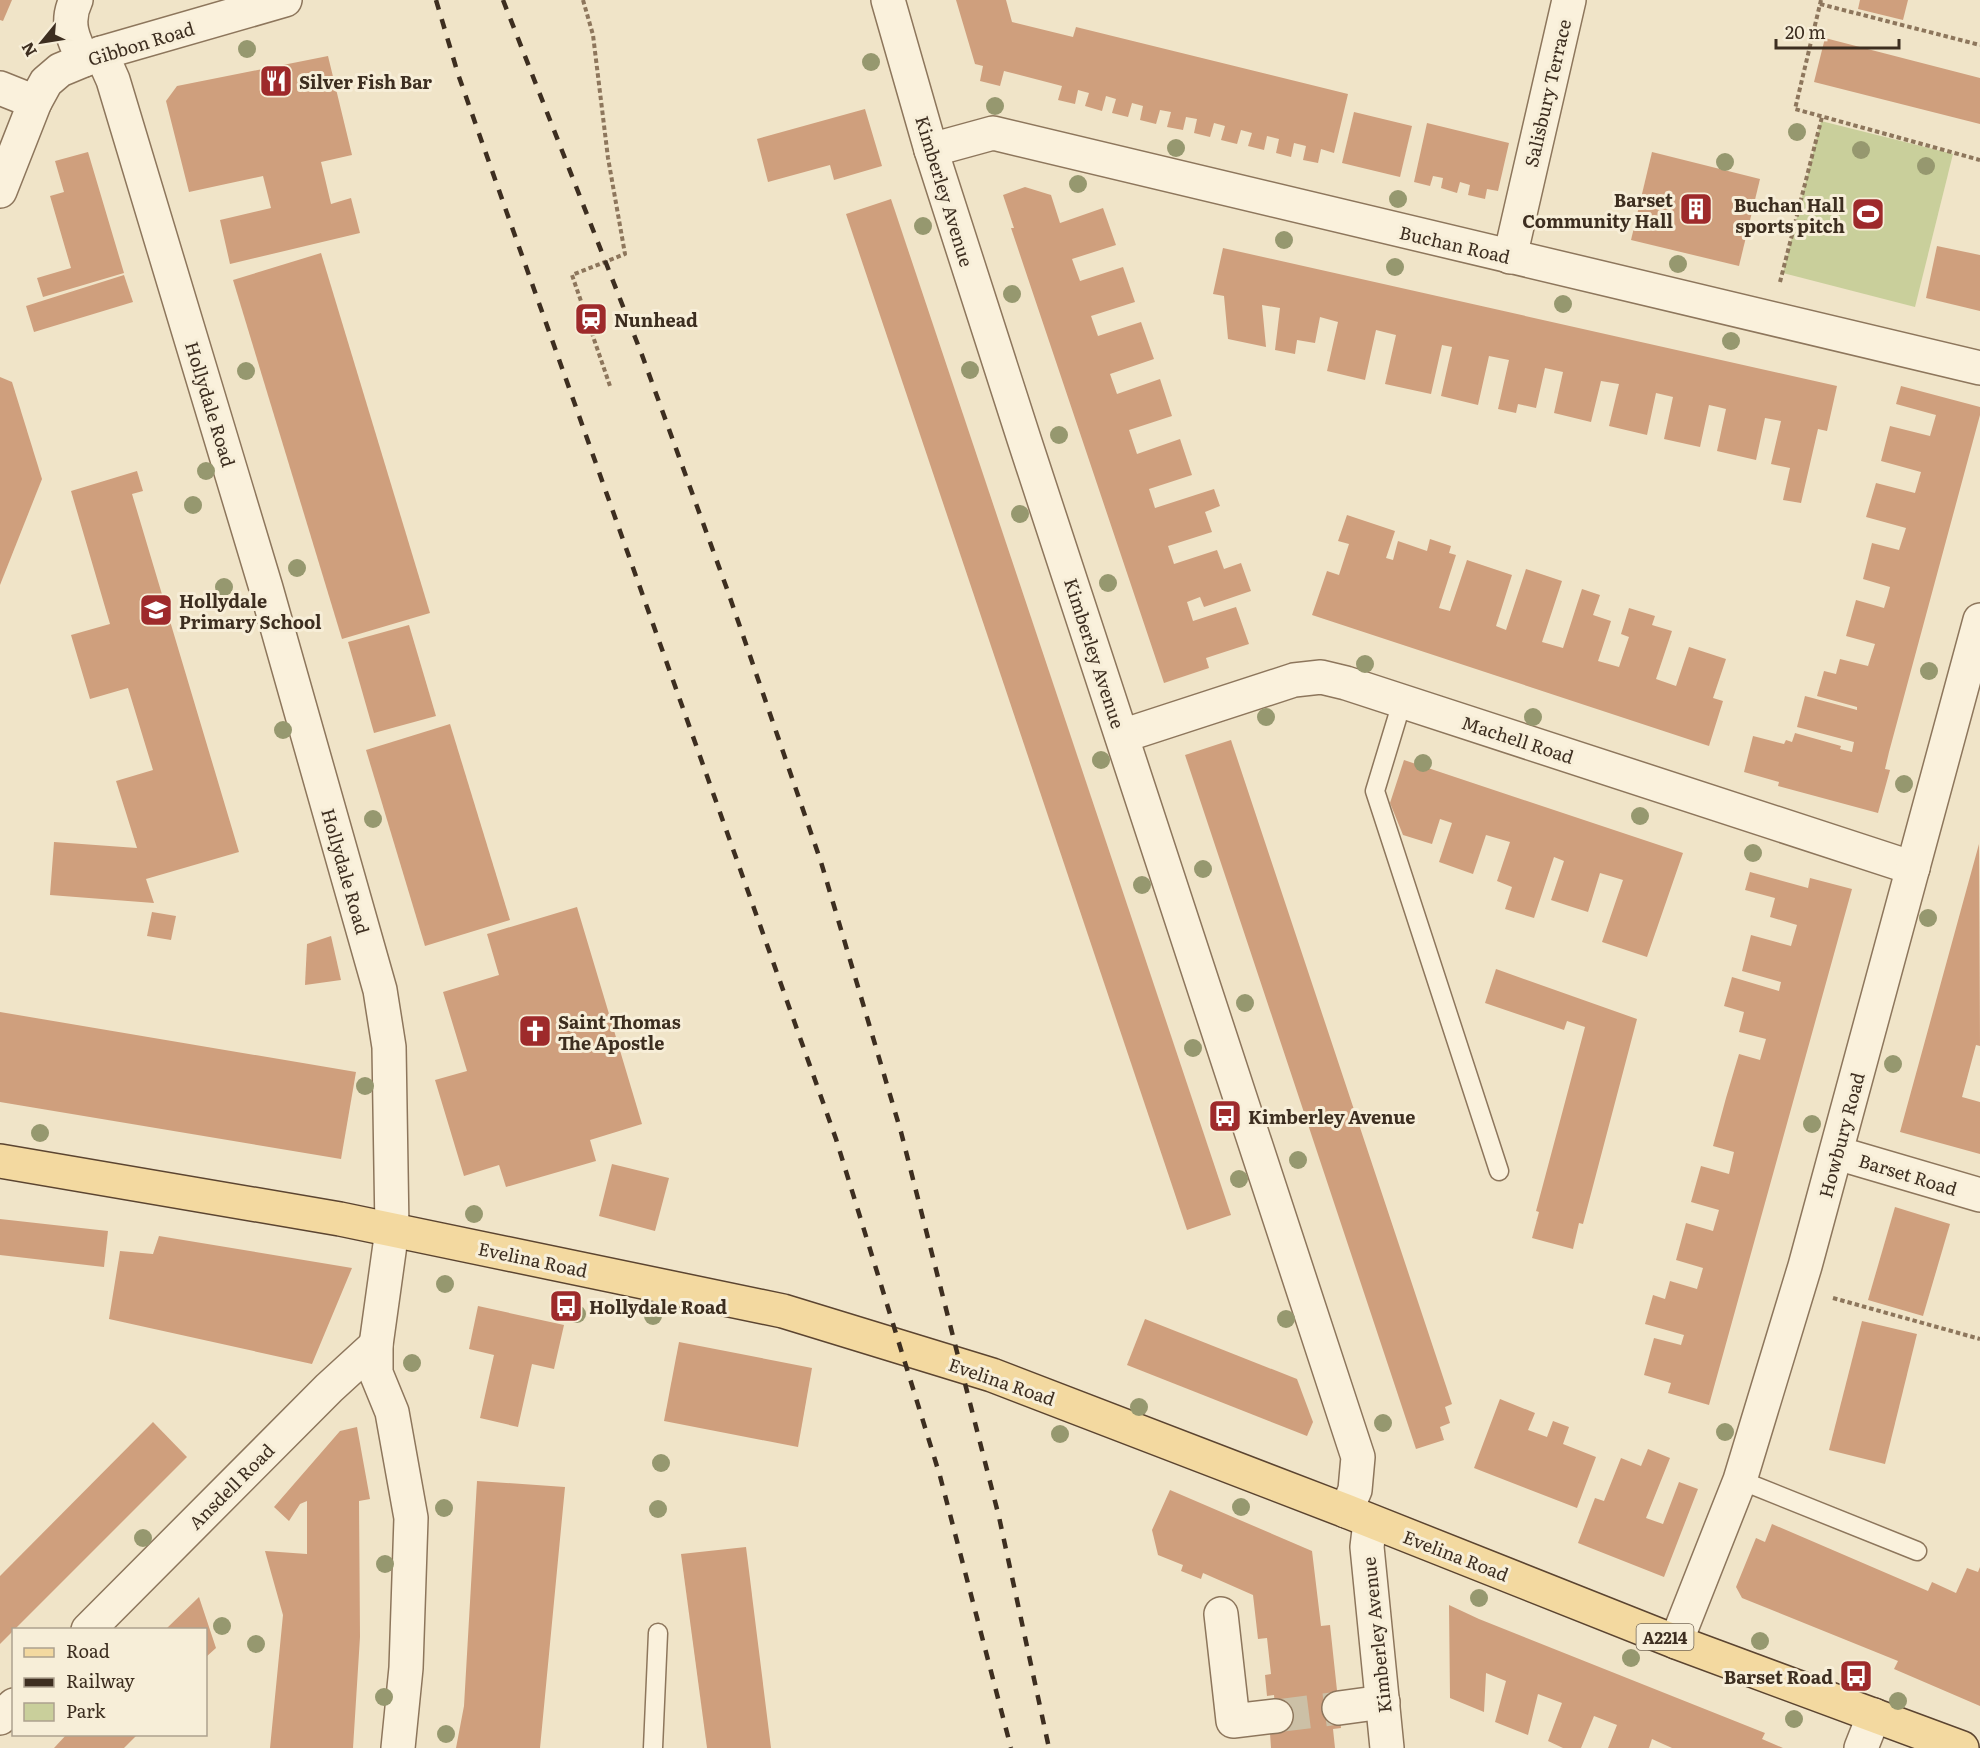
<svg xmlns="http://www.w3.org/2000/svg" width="1980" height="1748" font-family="Literata,serif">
<rect width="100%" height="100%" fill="#f0e4c8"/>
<!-- green -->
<path fill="#c9cf9b" d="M1821,121L1953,154L1915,307L1783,273Z"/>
<!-- building -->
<g fill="#cf9f7d">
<path d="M0,0H12L3,21L0,20Z"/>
<path d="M956,0H1006L1012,22L1073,37L1076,27L1348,94L1334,153L1321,149L1318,163L1303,160L1306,146L1294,143L1291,157L1276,153L1279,139L1267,136L1264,150L1248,146L1252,133L1241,130L1237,144L1221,140L1225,126L1214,123L1210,137L1194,133L1197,119L1186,117L1183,130L1167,127L1171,112L1160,110L1156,124L1140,120L1143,106L1132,103L1128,117L1112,113L1116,99L1106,96L1102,111L1085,106L1089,93L1078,90L1075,104L1058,100L1062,86L1004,71L1000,86L980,81L983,66L975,64Z"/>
<path d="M1860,0H1908L1903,20L1858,9Z"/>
<path d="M1825,38L1980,78V124L1814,82Z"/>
<path d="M328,56L352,155L321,162L331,204L351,198L360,233L230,264L220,220L271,208L263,176L189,192L166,101L177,86Z"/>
<path d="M865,109L882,166L834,180L830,165L768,182L757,139Z"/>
<path d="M1354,112L1412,126L1400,177L1342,163Z"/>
<path d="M1427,123L1509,143L1498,191L1487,189L1485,199L1468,195L1470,185L1460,182L1457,193L1441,188L1443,178L1433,176L1430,186L1414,182Z"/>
<path d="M88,152L124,273L43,297L37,278L71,268L50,196L64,192L55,161Z"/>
<path d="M1652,152L1760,179L1739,266L1631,240Z"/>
<path d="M1025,187L1051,195L1060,223L1103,208L1116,245L1072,259L1080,281L1123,267L1135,302L1091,316L1098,336L1141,322L1154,359L1110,374L1117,394L1160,379L1172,416L1129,430L1137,454L1180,439L1192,475L1149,489L1155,508L1214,489L1220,506L1205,512L1212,532L1168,546L1174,564L1217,550L1224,569L1241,563L1251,591L1204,607L1200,597L1187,602L1193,621L1236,607L1249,644L1206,658L1209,668L1164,683L1011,228H1014L1003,195Z"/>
<path d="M891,199L1231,1215L1187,1230L846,214Z"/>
<path d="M1937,246L1980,255V311L1926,298Z"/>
<path d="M1223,248L1837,386L1827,431L1818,429L1801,503L1783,500L1790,468L1771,464L1781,421L1765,418L1756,460L1717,451L1726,409L1718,407L1709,405L1700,447L1664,439L1673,397L1656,393L1647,435L1609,426L1619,384L1601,381L1591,422L1554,413L1563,372L1545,368L1536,408L1518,404L1516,413L1498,409L1509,360L1489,356L1478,405L1441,396L1452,347L1442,345L1431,394L1385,384L1396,335L1376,330L1365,380L1327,371L1338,322L1320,317L1315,343L1297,340L1295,354L1275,350L1280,308L1262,305L1266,347L1228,339L1224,296L1213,294Z"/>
<path d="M321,253L430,613L342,639L233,280Z"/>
<path d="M124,275L133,302L34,332L26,306Z"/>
<path d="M0,377L12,382L42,479L0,585Z"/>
<path d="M1901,386L1980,407V415L1889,752L1885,769L1890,770L1878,813L1778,786L1779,782L1744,772L1753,736L1784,744L1786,740L1792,742L1795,733L1841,746L1840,749L1852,752L1854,742L1797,727L1805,696L1857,710V707L1817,696L1824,671L1836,674L1840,659L1868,666L1875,644L1846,636L1856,600L1884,608L1888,595L1890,587L1863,579L1872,543L1899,550L1906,528L1866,517L1876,483L1915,493L1921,472L1881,461L1890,426L1930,436L1936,415L1896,404Z"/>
<path d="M137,471L143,491L132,494L239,852L146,879L154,903L50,895L54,842L137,848L116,781L153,770L128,688L90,699L71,635L110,624L71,491Z"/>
<path d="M1347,515L1395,531L1386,558L1393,560L1398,541L1427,551L1430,539L1451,546L1449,553L1456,555L1439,608L1450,611L1467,560L1512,575L1496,626L1506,630L1526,569L1562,581L1542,642L1563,648L1582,589L1600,595L1593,615L1611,621L1598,661L1619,667L1629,637L1621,634L1629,608L1655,616L1652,625L1672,631L1656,679L1676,686L1689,647L1726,659L1713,698L1723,701L1709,746L1312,615L1327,571L1339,575L1349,544L1338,541Z"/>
<path d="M409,625L436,716L374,733L348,642Z"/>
<path d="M450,724L510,920L425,946L366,750Z"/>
<path d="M1231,740L1452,1404L1445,1407L1450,1423L1440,1427L1444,1440L1416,1449L1185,755Z"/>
<path d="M1404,760L1683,853L1647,957L1602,942L1623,880L1600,873L1588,912L1569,906L1551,900L1564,861L1554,857L1534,918L1505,909L1512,887L1497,881L1510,842L1486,835L1473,874L1439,862L1452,823L1440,819L1432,844L1403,835L1390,803Z"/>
<path d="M1979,844L1980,1046L1976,1045L1962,1097L1980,1102V1154L1900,1132Z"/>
<path d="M1750,872L1808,888L1810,878L1852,889L1709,1405L1668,1393L1671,1383L1644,1375L1654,1338L1681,1345L1684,1335L1645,1324L1653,1295L1665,1299L1670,1281L1697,1289L1703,1268L1676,1260L1686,1223L1713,1231L1719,1210L1691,1202L1701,1166L1729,1174L1734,1152L1713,1146L1726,1098L1739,1054L1760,1060L1766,1039L1739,1032L1744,1012L1724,1006L1732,977L1779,991L1781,982L1742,971L1751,935L1791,946L1797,925L1770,917L1775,898L1745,890Z"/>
<path d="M577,907L642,1124L590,1140L596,1161L506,1187L499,1165L464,1176L435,1080L467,1071L443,992L499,975L487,934Z"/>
<path d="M152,912L176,916L171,940L147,936Z"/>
<path d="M331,936L341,980L305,985L307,944Z"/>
<path d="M1496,969L1637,1019L1583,1224L1579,1223L1573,1249L1532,1238L1539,1212L1536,1211L1585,1027L1567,1021L1564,1030L1485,1003Z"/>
<path d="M0,1012L356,1072L341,1159L0,1102Z"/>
<path d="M612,1164L669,1178L655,1231L599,1216Z"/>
<path d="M1895,1207L1950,1224L1923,1316L1868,1300Z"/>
<path d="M0,1219L108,1231L104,1267L0,1255Z"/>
<path d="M159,1236L352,1268L312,1364L109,1319L120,1251L153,1254Z"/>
<path d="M478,1306L564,1325L554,1369L532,1364L518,1427L480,1418L494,1355L469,1349Z"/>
<path d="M1145,1319L1297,1379L1313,1422L1307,1436L1127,1365Z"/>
<path d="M1862,1321L1917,1334L1885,1464L1829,1450Z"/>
<path d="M679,1342L812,1368L798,1447L664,1421Z"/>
<path d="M1500,1399L1535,1413L1528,1430L1547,1437L1553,1421L1569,1427L1563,1444L1596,1457L1577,1508L1474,1468Z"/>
<path d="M153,1422L187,1457L0,1644V1576Z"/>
<path d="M357,1427L370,1499L359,1501L360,1637L353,1748H270L283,1615L265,1551L307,1554V1501L300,1504L289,1521L274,1507L340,1431Z"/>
<path d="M1648,1449L1670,1458L1646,1518L1663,1524L1679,1482L1698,1489L1664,1577L1578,1543L1595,1498L1604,1501L1621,1458L1641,1466Z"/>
<path d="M477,1481L565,1487L540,1748H456L464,1706Z"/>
<path d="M1170,1490L1312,1551L1321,1626L1330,1625L1341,1728L1333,1729L1335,1748H1271L1270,1733L1276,1716L1274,1695L1267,1696L1265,1675L1271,1674L1267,1638L1258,1639L1253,1595L1203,1573L1201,1579L1181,1571L1183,1565L1158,1555L1152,1530Z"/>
<path d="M1772,1524L1928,1591L1932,1582L1956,1593L1967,1568L1978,1572L1980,1567V1706L1894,1669L1898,1661L1742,1598L1736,1587L1756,1538L1765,1542Z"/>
<path d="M746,1547L771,1748H707L681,1554Z"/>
<path d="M199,1597L216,1648L206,1657V1629H166Z"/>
<path d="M1449,1605L1479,1619L1765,1733L1762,1739L1783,1748H1672L1652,1739L1649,1748H1608L1617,1725L1594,1716L1581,1748H1563L1548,1741L1562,1703L1538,1694L1528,1735L1495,1722L1506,1681L1486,1673L1484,1712L1450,1698Z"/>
<path d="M67,1734H138L124,1748H54Z"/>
</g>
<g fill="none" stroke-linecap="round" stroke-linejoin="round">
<!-- minor-tunnel -->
<path stroke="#ccc0a6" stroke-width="33" stroke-dasharray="33 16" stroke-linecap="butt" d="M1276,1716L1339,1708"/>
<defs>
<g id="service">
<path d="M1402,702L1375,791L1499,1171"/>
<path d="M1740,1480L1917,1551"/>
<path d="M653,1748L658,1633"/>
</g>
<g id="minor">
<path d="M76,0C65,22 73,40 84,60"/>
<path d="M101,53L113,80L266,588L380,990L389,1047L392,1230L376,1345V1373L392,1412L411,1518L406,1668L398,1748"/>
<path d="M0,88L35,102"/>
<path d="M931,150L993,133L1980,368"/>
<path d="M1510,257L1569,0"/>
<path d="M1122,736L1294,680L1321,677L1346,683L1913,868"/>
<path d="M1837,1153L1980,1195"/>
<path d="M1370,1522L1367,1547L1387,1748"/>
<path d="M1221,1614L1233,1721L1276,1716"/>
<path d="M88,1630L329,1388L376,1345"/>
<path d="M1676,1642L1740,1480L1805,1266L1980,620"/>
<path d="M1339,1708L1383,1702"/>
<path d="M0,1718L14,1705"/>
<path d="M1861,1748L1874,1715"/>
</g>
<g id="tertiary">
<path d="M888,0L931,150L1024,439L1358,1457L1355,1490L1346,1511"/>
<path d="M0,191L35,102L46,82L60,70L101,53L285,0"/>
</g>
<path id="primary" d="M0,1161L340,1219L783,1311L992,1375L1346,1511L1676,1642L1962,1748"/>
</defs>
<!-- service casing -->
<use href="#service" stroke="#8d765c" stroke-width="21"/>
<!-- minor casing -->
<use href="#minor" stroke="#8d765c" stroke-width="36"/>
<!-- tertiary casing -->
<use href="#tertiary" stroke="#8d765c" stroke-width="36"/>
<!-- primary casing -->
<use href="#primary" stroke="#5b4430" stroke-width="36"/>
<!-- path -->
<g stroke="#8d765c" stroke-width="4" stroke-dasharray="4.5 3" stroke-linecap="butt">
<path d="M583,0L593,35L608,158L625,254L572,275L610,386"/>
<path d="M1821,0L1795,109L1980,160"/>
<path d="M1820,4L1980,45"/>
<path d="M1780,282L1822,117"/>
<path d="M1833,1298L1980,1339"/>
</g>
<!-- service -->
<use href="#service" stroke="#faf1dc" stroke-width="18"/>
<!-- minor -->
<use href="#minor" stroke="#faf1dc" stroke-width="33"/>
<!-- tertiary -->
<use href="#tertiary" stroke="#faf1dc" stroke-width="33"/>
<!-- primary -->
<use href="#primary" stroke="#f3d9a0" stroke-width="33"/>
<!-- rail -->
<g stroke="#3d2e20" stroke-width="4.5" stroke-dasharray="10 10" stroke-linecap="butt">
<path d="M436,0L458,74L508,216L836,1139L940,1476L1011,1748"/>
<path d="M503,0L642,355L727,589L821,862L901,1132L999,1517L1049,1748"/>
</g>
</g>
<!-- trees -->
<g fill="#96986f">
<circle cx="247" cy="49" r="9"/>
<circle cx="871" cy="62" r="9"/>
<circle cx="995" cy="106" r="9"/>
<circle cx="1797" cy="132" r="9"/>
<circle cx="1176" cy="148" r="9"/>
<circle cx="1861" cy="150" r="9"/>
<circle cx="1725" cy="162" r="9"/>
<circle cx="1926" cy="166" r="9"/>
<circle cx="1078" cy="184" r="9"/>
<circle cx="1398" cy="199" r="9"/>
<circle cx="923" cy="226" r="9"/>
<circle cx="1284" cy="240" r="9"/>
<circle cx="1678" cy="264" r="9"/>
<circle cx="1395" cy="267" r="9"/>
<circle cx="1012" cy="294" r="9"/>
<circle cx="1563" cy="304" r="9"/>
<circle cx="1731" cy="341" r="9"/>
<circle cx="970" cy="370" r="9"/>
<circle cx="246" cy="371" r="9"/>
<circle cx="1059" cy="435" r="9"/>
<circle cx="206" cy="471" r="9"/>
<circle cx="193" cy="505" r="9"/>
<circle cx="1020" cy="514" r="9"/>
<circle cx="297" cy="568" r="9"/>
<circle cx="1108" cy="583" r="9"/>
<circle cx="224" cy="587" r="9"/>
<circle cx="1365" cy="664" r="9"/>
<circle cx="1929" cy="671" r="9"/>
<circle cx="1266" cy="717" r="9"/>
<circle cx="1533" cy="717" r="9"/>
<circle cx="283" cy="730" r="9"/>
<circle cx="1101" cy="760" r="9"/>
<circle cx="1423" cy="763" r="9"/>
<circle cx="1904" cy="784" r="9"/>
<circle cx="1640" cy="816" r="9"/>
<circle cx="373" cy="819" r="9"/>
<circle cx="1753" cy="853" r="9"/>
<circle cx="1203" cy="869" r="9"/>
<circle cx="1142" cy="885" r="9"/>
<circle cx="1928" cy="918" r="9"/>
<circle cx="1245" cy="1003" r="9"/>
<circle cx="1193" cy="1048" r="9"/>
<circle cx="1893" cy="1064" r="9"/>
<circle cx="365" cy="1086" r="9"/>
<circle cx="1812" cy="1124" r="9"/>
<circle cx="40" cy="1133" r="9"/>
<circle cx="1298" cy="1160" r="9"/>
<circle cx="1239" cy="1179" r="9"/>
<circle cx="474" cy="1214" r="9"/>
<circle cx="445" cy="1284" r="9"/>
<circle cx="577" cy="1314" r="9"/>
<circle cx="653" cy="1316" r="9"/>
<circle cx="1286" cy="1319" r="9"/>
<circle cx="412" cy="1363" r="9"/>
<circle cx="1139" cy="1407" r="9"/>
<circle cx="1383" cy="1423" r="9"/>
<circle cx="1725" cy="1432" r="9"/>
<circle cx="1060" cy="1434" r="9"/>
<circle cx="661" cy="1463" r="9"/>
<circle cx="1241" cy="1507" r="9"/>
<circle cx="444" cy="1508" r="9"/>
<circle cx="658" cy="1509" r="9"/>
<circle cx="143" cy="1538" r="9"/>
<circle cx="385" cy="1564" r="9"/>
<circle cx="1479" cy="1598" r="9"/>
<circle cx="222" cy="1626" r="9"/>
<circle cx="1760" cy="1641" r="9"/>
<circle cx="256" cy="1644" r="9"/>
<circle cx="1631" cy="1658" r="9"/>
<circle cx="384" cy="1697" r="9"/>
<circle cx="1898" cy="1701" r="9"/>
<circle cx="1794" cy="1719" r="9"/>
<circle cx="446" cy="1734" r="9"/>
</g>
<!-- icons -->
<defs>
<symbol id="restaurant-square" viewBox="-11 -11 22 22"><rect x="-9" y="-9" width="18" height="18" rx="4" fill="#9e2a2b" stroke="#f7eed8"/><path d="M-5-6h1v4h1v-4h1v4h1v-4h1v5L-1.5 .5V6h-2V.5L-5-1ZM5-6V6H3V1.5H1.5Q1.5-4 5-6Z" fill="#fff"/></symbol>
<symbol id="building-square" viewBox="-11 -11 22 22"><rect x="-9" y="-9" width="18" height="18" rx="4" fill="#9e2a2b" stroke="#f7eed8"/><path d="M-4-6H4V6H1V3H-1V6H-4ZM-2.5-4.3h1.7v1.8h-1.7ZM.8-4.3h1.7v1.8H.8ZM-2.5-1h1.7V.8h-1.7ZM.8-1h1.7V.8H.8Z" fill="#fff"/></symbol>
<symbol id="stadium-square" viewBox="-11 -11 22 22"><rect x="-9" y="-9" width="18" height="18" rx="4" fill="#9e2a2b" stroke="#f7eed8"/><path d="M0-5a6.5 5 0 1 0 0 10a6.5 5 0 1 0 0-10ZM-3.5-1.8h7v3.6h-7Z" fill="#fff"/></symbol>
<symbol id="station-square" viewBox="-11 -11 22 22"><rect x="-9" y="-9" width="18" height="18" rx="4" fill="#9e2a2b" stroke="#f7eed8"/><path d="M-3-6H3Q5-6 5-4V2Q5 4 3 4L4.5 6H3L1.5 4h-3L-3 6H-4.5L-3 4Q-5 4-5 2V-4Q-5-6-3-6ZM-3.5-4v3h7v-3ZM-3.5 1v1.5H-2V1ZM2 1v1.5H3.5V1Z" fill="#fff"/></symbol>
<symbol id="school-square" viewBox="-11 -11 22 22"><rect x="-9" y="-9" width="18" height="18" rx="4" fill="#9e2a2b" stroke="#f7eed8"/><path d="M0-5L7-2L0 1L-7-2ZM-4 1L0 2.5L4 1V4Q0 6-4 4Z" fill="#fff"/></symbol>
<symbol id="church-square" viewBox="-11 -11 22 22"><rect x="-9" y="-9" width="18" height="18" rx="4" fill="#9e2a2b" stroke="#f7eed8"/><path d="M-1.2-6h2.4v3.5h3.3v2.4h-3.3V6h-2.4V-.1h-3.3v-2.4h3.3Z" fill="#fff"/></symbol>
<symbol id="bus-square" viewBox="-11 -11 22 22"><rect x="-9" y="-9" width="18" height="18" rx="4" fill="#9e2a2b" stroke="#f7eed8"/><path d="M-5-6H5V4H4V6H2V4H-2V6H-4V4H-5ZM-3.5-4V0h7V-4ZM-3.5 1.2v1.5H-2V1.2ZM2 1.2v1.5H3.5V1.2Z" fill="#fff"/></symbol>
</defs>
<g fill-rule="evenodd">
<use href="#restaurant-square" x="257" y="62" width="38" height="38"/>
<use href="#building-square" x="1677" y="190" width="38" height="38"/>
<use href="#stadium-square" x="1849" y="195" width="38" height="38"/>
<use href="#station-square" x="572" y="300" width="38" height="38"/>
<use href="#school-square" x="137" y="591" width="38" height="38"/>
<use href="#church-square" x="516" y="1012" width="38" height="38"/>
<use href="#bus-square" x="1206" y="1097" width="38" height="38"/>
<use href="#bus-square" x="547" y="1287" width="38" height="38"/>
<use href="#bus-square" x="1837" y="1657" width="38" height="38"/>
</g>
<g text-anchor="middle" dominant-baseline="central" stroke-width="6" stroke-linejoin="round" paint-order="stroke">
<!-- shield labels -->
<rect fill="#f7eed8" stroke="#756857" stroke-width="1.5" x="1636.5" y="1624" width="57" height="26" rx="4.5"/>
<g font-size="16" font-weight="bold" fill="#3d2e20">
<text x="1665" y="1637">A2214</text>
</g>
<!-- street labels -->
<g font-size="18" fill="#3d2e20" stroke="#f7eed8">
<text transform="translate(141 43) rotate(-17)">Gibbon Road</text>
<text transform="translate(1547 93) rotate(-77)">Salisbury Terrace</text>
<text transform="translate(945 191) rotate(73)">Kimberley Avenue</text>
<text transform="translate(1455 244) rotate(13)">Buchan Road</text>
<text transform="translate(211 404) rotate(73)">Hollydale Road</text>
<text transform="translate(1095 653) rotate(72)">Kimberley Avenue</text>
<text transform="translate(1518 739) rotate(18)">Machell Road</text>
<text transform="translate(346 871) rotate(74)">Hollydale Road</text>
<text transform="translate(1841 1135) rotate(-75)">Howbury Road</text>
<text transform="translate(1908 1174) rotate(17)">Barset Road</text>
<text transform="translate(533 1259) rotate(12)">Evelina Road</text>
<text transform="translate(1002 1381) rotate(19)">Evelina Road</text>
<text transform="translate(231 1486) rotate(-45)">Ansdell Road</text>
<text transform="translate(1456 1555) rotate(21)">Evelina Road</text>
<text transform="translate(1376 1635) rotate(-96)">Kimberley Avenue</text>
</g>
<!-- poi labels -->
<g font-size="18" font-weight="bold" fill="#3d2e20" stroke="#f7eed8" text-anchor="start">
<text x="299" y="81">Silver Fish Bar</text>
<text x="1673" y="199" text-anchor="end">Barset<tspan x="1673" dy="21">Community Hall</tspan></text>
<text x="1845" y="204" text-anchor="end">Buchan Hall<tspan x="1845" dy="21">sports pitch</tspan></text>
<text x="614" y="319">Nunhead</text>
<text x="179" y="600">Hollydale<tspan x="179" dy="21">Primary School</tspan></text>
<text x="558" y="1021">Saint Thomas<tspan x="558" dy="21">The Apostle</tspan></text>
<text x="1248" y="1116">Kimberley Avenue</text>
<text x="589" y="1306">Hollydale Road</text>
<text x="1833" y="1676" text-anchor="end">Barset Road</text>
</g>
</g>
<!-- legend -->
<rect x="12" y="1628" width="195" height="108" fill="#f7eed8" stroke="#ada18e" stroke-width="1.5"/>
<rect x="24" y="1648" width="30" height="9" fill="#f3d9a0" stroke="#ada18e" stroke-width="1.5"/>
<text x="66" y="1658" font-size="18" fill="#3d2e20">Road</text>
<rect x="24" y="1678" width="30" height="9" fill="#3d2e20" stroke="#ada18e" stroke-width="1.5"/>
<text x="66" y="1688" font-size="18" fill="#3d2e20">Railway</text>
<rect x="24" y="1703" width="30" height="18" fill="#c9cf9b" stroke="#ada18e" stroke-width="1.5"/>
<text x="66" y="1718" font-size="18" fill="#3d2e20">Park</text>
<!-- north arrow -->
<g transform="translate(42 42) rotate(240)" stroke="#f7eed8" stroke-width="4.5" paint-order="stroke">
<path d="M0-4.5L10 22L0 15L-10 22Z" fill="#3d2e20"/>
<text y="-9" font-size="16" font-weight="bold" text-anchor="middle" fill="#3d2e20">N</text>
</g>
<!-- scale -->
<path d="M1776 39v9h123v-9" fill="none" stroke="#3d2e20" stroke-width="3"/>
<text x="1785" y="39" font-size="18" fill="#3d2e20" stroke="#f7eed8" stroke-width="4.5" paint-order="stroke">20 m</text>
</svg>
